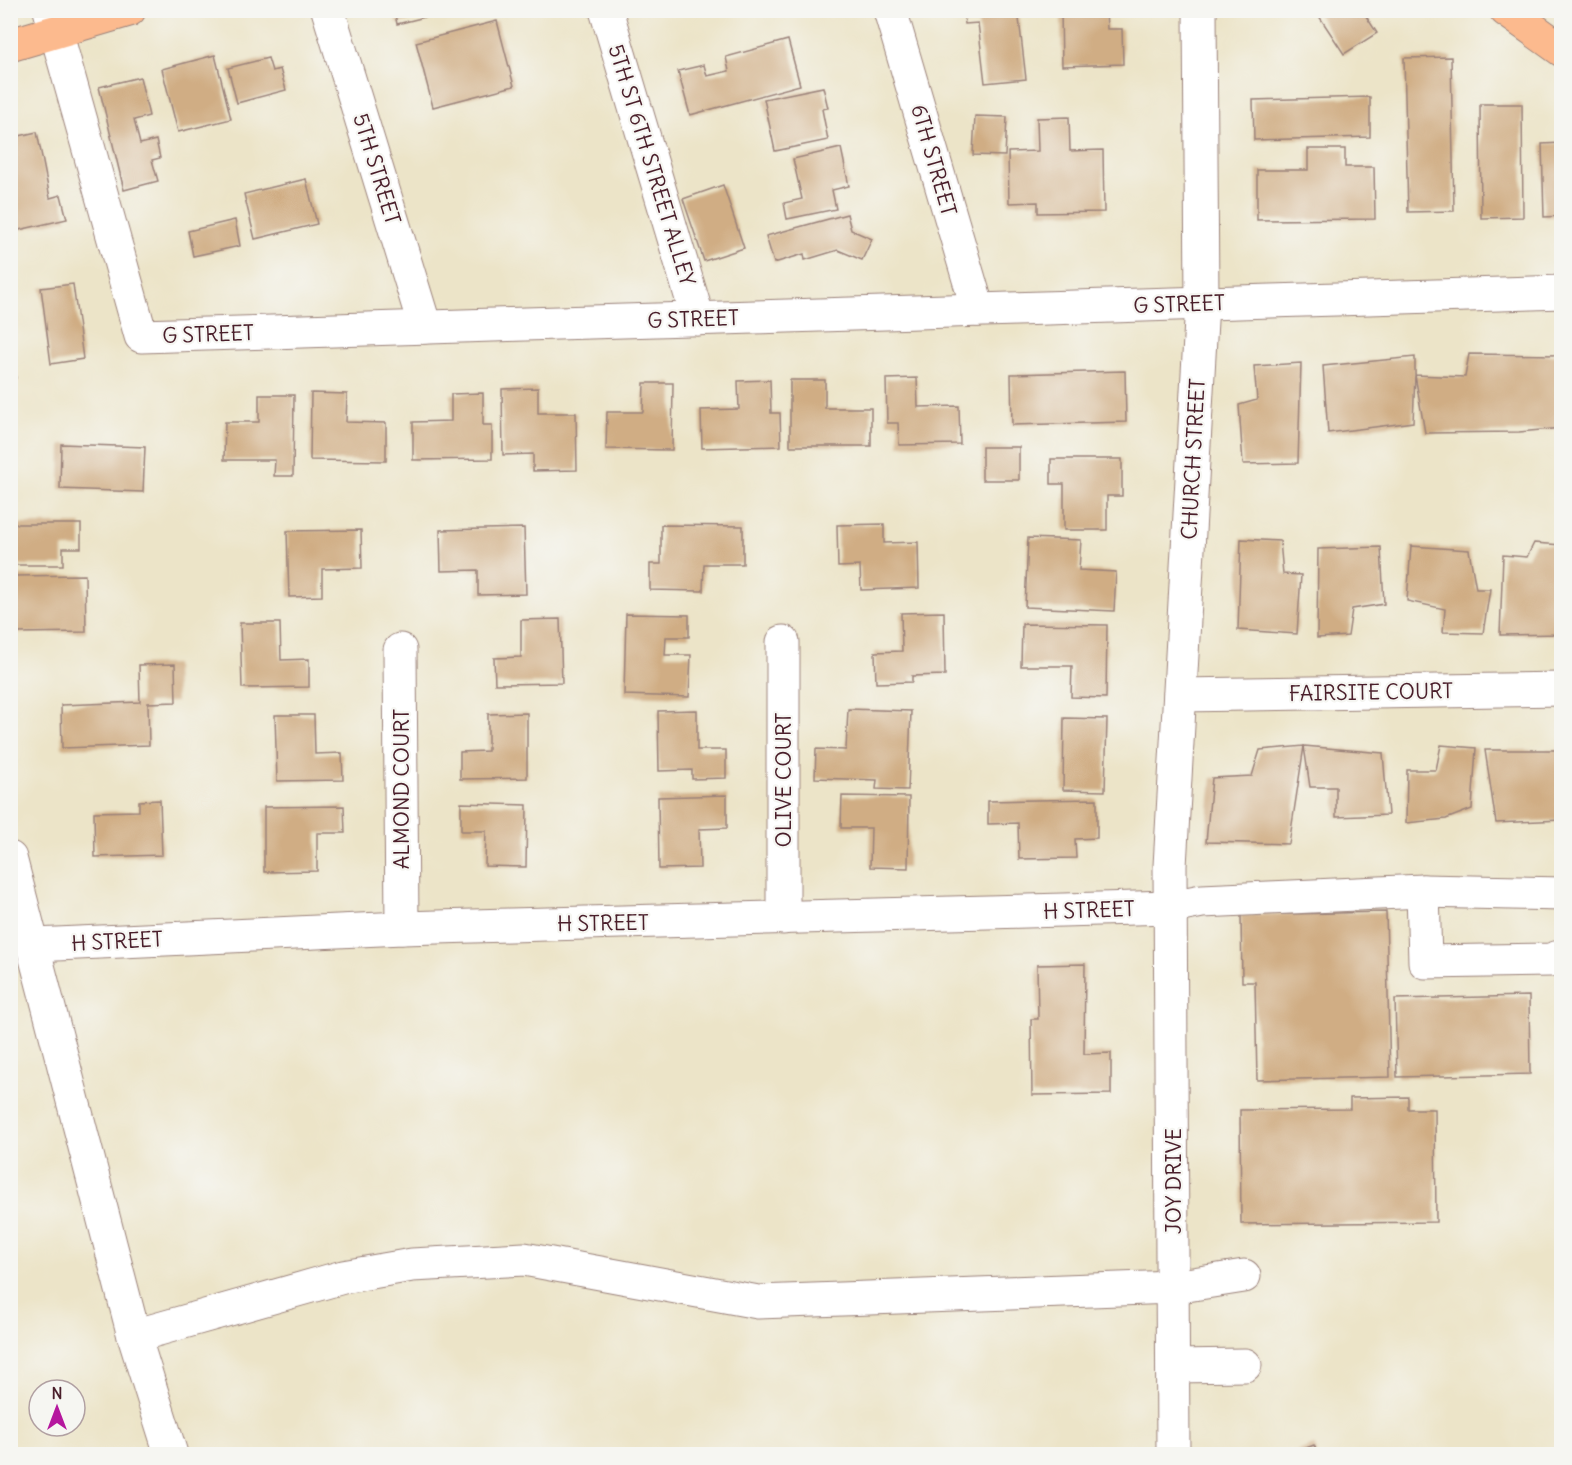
<svg xmlns="http://www.w3.org/2000/svg" width="1572" height="1465" font-family="Delius,sans-serif">
<rect width="100%" height="100%" fill="#f6f6f2"/>
<filter id="ink" filterUnits="userSpaceOnUse"><feTurbulence type="fractalNoise" baseFrequency=".0167" numOctaves="2"/><feDisplacementMap in="SourceGraphic" scale="12" xChannelSelector="R" yChannelSelector="G"/><feConvolveMatrix kernelMatrix="1 2 1 2 8 2 1 2 1" color-interpolation-filters="sRGB"/></filter>
<filter id="wash" filterUnits="userSpaceOnUse"><feTurbulence type="fractalNoise" baseFrequency=".008" numOctaves="4" result="noise"/><feDisplacementMap in="SourceGraphic" scale="24" xChannelSelector="R" yChannelSelector="G"/><feGaussianBlur stdDeviation="1.35" result="paint"/><feColorMatrix in="noise" values="0 0 0 0 0 0 0 0 0 0 0 0 0 0 0 0 0 1.4 0 .05"/><feComposite in="paint" operator="in"/></filter>
<g filter="url(#wash)">
<rect width="100%" height="100%" fill="#ece4c8"/>
<g id="blocks">
<!-- building -->
<g fill="#d0ad84">
<path d="M394,10H449V11L397,24Z"/>
<path d="M963,10H1018L1026,79L985,83L978,23L965,24Z"/>
<path d="M1061,10H1106L1107,29H1122L1123,64L1062,66Z"/>
<path d="M1315,10H1362L1377,33L1344,54Z"/>
<path d="M497,21L514,86L433,107L416,42Z"/>
<path d="M788,40L800,85L690,115L678,71L704,65L707,76L729,71L726,57Z"/>
<path d="M215,55L231,119L178,132L162,69Z"/>
<path d="M1451,57L1454,211L1408,212L1404,58Z"/>
<path d="M268,58L272,71L280,69L286,90L237,103L228,68Z"/>
<path d="M140,77L149,116L134,120L140,144L156,140L160,158L152,160L158,181L124,190L99,87Z"/>
<path d="M823,87L828,108L822,109L828,140L775,151L764,99Z"/>
<path d="M1370,97V137L1254,140L1253,100Z"/>
<path d="M1480,104H1522L1523,217L1481,218Z"/>
<path d="M975,116L1007,117L1005,156L973,155Z"/>
<path d="M1069,117L1070,151L1103,150L1104,212L1038,213V202L1009,203L1008,152L1038,151L1037,118Z"/>
<path d="M37,132L50,198L61,195L67,219L10,232V138Z"/>
<path d="M1562,143V216L1544,217L1542,144Z"/>
<path d="M841,148L849,186L832,190L836,209L787,219L784,203L802,199L793,159Z"/>
<path d="M1308,149H1345V167H1374L1375,219L1257,220V170H1308Z"/>
<path d="M306,179L317,224L255,239L244,194Z"/>
<path d="M723,185L744,248L704,261L683,199Z"/>
<path d="M847,214L851,230L872,239L862,260L838,250L805,260L804,254L774,263L766,236Z"/>
<path d="M235,220L240,246L193,256L188,231Z"/>
<path d="M73,284L83,359L51,364L41,288Z"/>
<path d="M1469,354L1562,355V428L1519,432L1425,433L1415,375L1413,422L1328,433L1323,366L1415,357V375L1465,377Z"/>
<path d="M10,355L16,378L10,379Z"/>
<path d="M1301,363L1298,463L1243,464L1239,405L1257,400L1254,366Z"/>
<path d="M1125,371L1126,422L1012,425L1011,374Z"/>
<path d="M917,378L918,407L959,406L960,444L899,445L898,423H887L886,379Z"/>
<path d="M770,380L771,413H780L781,446L702,448L701,410L739,409L738,381Z"/>
<path d="M790,380H825V408H871V446H790Z"/>
<path d="M644,383H673L672,450L606,449L607,412H643Z"/>
<path d="M538,388V413H576L577,470L533,471V454L503,455L502,389Z"/>
<path d="M311,393L347,394L346,422L386,423V461L310,460Z"/>
<path d="M483,393V425H492V459L413,460V422L451,421V394Z"/>
<path d="M259,395H294L293,476H274L275,460H224L225,422H259Z"/>
<path d="M61,444L145,447L143,492L60,489Z"/>
<rect x="982" y="447" width="37" height="33"/>
<path d="M1051,459H1122V496H1107V530H1064V484H1051Z"/>
<path d="M11,524H81V548H63V565H11Z"/>
<path d="M884,524V543L918,542L919,588L861,590L860,566L838,567L837,525Z"/>
<path d="M661,525L743,526V564H704L703,591L650,590V564H661Z"/>
<path d="M524,528L526,594L478,595V570L441,571L440,530Z"/>
<path d="M361,530L362,568L322,569V596L289,597L287,531Z"/>
<path d="M1028,538L1081,540L1079,570L1116,572L1114,611L1025,607Z"/>
<path d="M1241,539L1280,541L1283,574L1301,575L1297,634L1238,630Z"/>
<path d="M1534,543L1562,545V634L1500,635L1503,555L1527,557Z"/>
<path d="M1411,546L1469,550L1476,589H1490L1483,633L1443,632L1445,609L1407,601Z"/>
<path d="M1381,547L1384,604L1352,609L1348,636L1317,638L1318,549Z"/>
<path d="M85,575L86,632L15,633L14,576Z"/>
<path d="M944,612L945,675L912,676V682L876,683L875,652L902,651L901,613Z"/>
<path d="M626,614L689,615V637H666L665,655H691L689,697L624,695Z"/>
<path d="M560,619L562,683L495,684L494,658L521,657V620Z"/>
<path d="M240,623H280L281,660L309,659V687L242,688Z"/>
<path d="M1022,624L1107,625L1106,698L1071,697L1072,666H1021Z"/>
<path d="M175,664L176,702L148,703L149,745L62,748L61,705L140,702L139,665Z"/>
<path d="M848,709L911,711L908,790L876,789L877,780L815,778L816,749L846,750Z"/>
<path d="M697,710V750H726V778L692,779V770L659,771L658,711Z"/>
<path d="M527,713V778L460,779V752L488,751V714Z"/>
<path d="M275,715H314L315,754L342,753L343,780L277,781Z"/>
<path d="M1064,718L1107,719L1105,791L1063,790Z"/>
<path d="M1441,745L1476,748L1472,809L1446,819L1406,823L1407,770H1436Z"/>
<path d="M1304,746L1383,753L1388,815L1336,817V787H1310Z"/>
<path d="M1304,746L1289,844L1206,842L1212,778L1252,776L1260,750Z"/>
<path d="M1485,750H1562V820L1496,823Z"/>
<path d="M727,795V828L699,829L700,868L659,869L658,797Z"/>
<path d="M842,796L909,797L908,868L870,867L871,828H841Z"/>
<path d="M1097,799V838L1075,839L1076,858L1019,859L1018,823L988,824V801Z"/>
<path d="M160,800L162,855L95,857L94,812L139,811V801Z"/>
<path d="M461,803L527,805L526,867L485,866L486,831H461Z"/>
<path d="M344,806L345,833H317V871L264,872V807Z"/>
<path d="M1386,912L1390,1077L1257,1080L1255,982H1242L1241,915Z"/>
<path d="M1085,964L1084,1054L1111,1053V1094L1032,1095L1031,1019H1038L1037,965Z"/>
<path d="M1529,996L1530,1074L1397,1077L1395,999Z"/>
<path d="M1408,1097V1109H1435L1436,1222L1241,1224L1240,1110L1350,1109V1098Z"/>
<path d="M1314,1445L1318,1454H1291Z"/>
</g>
</g>
</g>
<g filter="url(#ink)">
<use href="#blocks" fill-opacity="0" stroke="#9b827a" stroke-width="1.5"/>
<g fill="none" stroke-linecap="round" stroke-linejoin="round">
<defs>
<g id="minor">
<path d="M50,10L141,336L1562,292"/>
<path d="M328,10L425,327"/>
<path d="M606,10L698,319"/>
<path d="M890,10L978,310"/>
<path d="M783,642V918"/>
<path d="M400,650L402,928"/>
<path d="M1180,695L1562,689"/>
<path d="M10,858L134,1336L343,1277L412,1265L524,1259L758,1302L1174,1287L1244,1276"/>
<path d="M1423,891L1425,962L1550,960L1562,956"/>
<path d="M35,945L402,928L1171,907L1202,901L1423,891L1562,894"/>
<path d="M134,1336L171,1454"/>
<path d="M1174,1366L1245,1365"/>
<path d="M1173,1454L1170,866L1202,303L1200,10"/>
</g>
<g id="major">
<path d="M1506,10L1562,50"/>
<path d="M10,45L129,10"/>
</g>
</defs>
<!-- minor casing -->
<use href="#minor" stroke="#9b827a" stroke-width="35"/>
<!-- major casing -->
<use href="#major" stroke="#9b827a" stroke-width="35"/>
<!-- minor -->
<use href="#minor" stroke="#fff" stroke-width="33"/>
<!-- major -->
<use href="#major" stroke="#fcba8e" stroke-width="33"/>
</g>
</g>
<g text-anchor="middle" dominant-baseline="central" stroke-width="4.5" stroke-linejoin="round" paint-order="stroke">
<!-- street labels -->
<g font-size="21" fill="#4a1f2b" stroke="#f6f6f2">
<text transform="translate(934 160) rotate(74)">6TH STREET</text>
<text transform="translate(652 165) rotate(73)">5TH ST 6TH STREET ALLEY</text>
<text transform="translate(377 169) rotate(73)">5TH STREET</text>
<text transform="translate(1179 304) rotate(-2)">G STREET</text>
<text transform="translate(693 319) rotate(-2)">G STREET</text>
<text transform="translate(208 334) rotate(-2)">G STREET</text>
<text transform="translate(1193 459) rotate(-87)">CHURCH STREET</text>
<text transform="translate(1371 692) rotate(-1)">FAIRSITE COURT</text>
<text transform="translate(783 780) rotate(-90)">OLIVE COURT</text>
<text transform="translate(401 789) rotate(-90)">ALMOND COURT</text>
<text transform="translate(1089 910) rotate(-2)">H STREET</text>
<text transform="translate(603 923) rotate(-1)">H STREET</text>
<text transform="translate(117 941) rotate(-3)">H STREET</text>
<text transform="translate(1173 1181) rotate(-90)">JOY DRIVE</text>
</g>
</g>
<!-- margin -->
<rect width="1572" height="1465" fill="none" stroke="#f6f6f2" stroke-width="36"/>
<!-- north arrow -->
<g transform="translate(57 1408)"><circle r="28" fill="#f6f6f2" stroke="#b1a0a2" stroke-width="1.5"/>
<path d="M0-4.5L10 22L0 15L-10 22Z" fill="#b5179e"/>
<text y="-9" font-size="16" font-weight="bold" text-anchor="middle" fill="#4a1f2b">N</text>
</g>
</svg>
